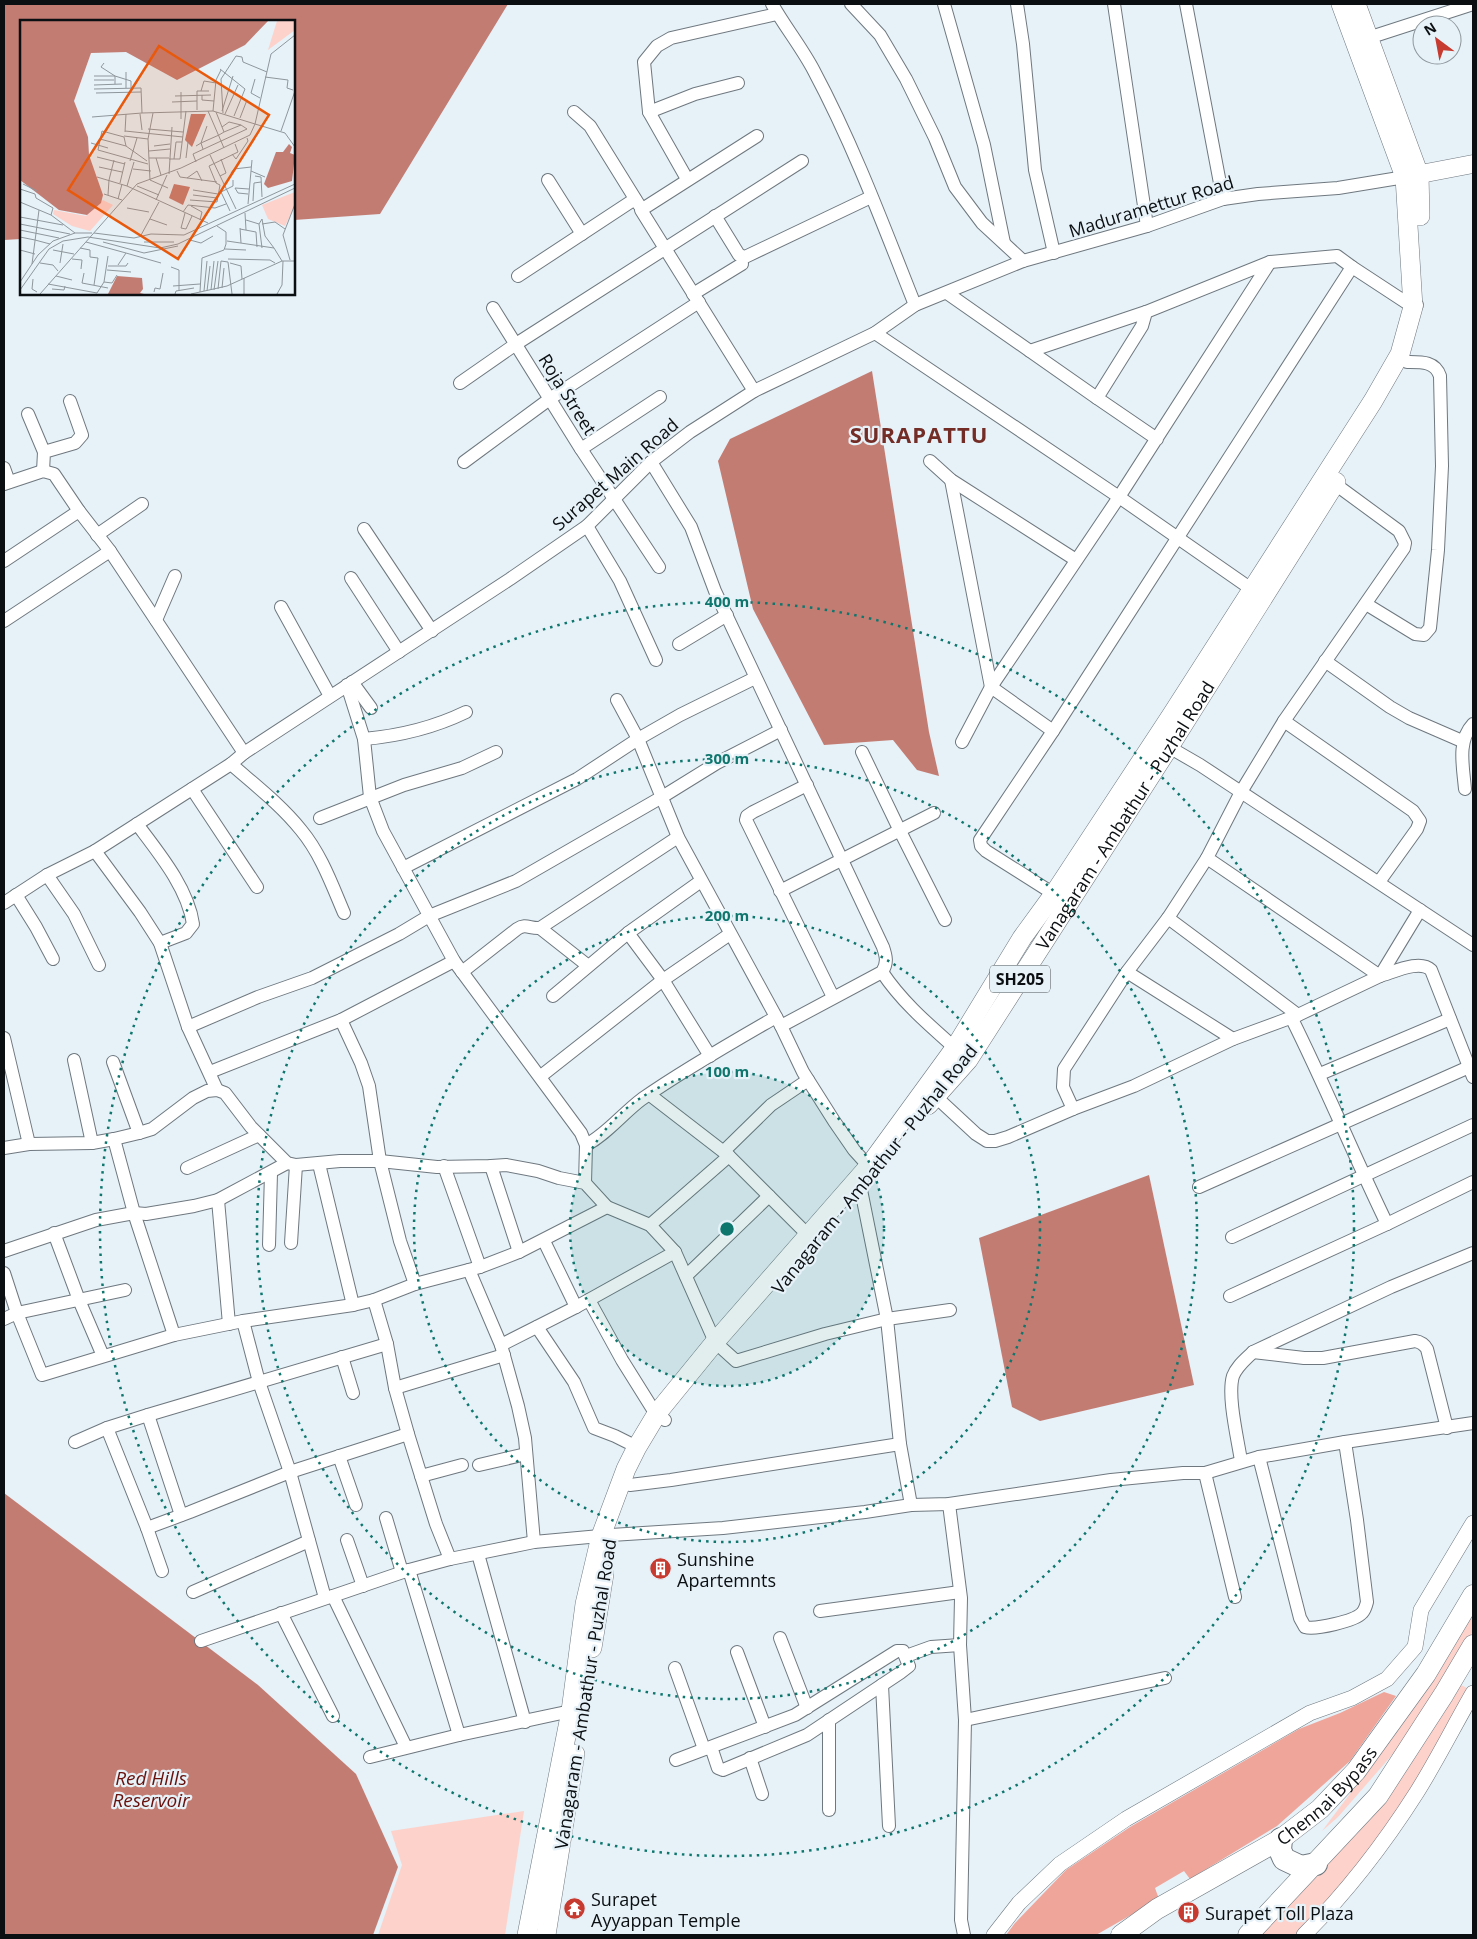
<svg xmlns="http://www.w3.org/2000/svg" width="1477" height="1939" font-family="'Open Sans',sans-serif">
<rect width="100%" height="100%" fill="#e6f1f8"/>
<!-- green -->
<g fill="#fdd2cb">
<path d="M1473,1608V1631L1412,1732L1338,1817L1322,1831L1401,1726Z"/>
<path d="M1457,1683L1469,1689L1412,1789L1332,1900L1297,1935H1256Z"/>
<path d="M524,1811L505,1935H378L402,1865L391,1831Z"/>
</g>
<!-- forest -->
<path fill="#f0a59a" d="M1384,1692L1396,1696L1350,1761L1277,1826L1190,1879L1184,1871L1155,1888L1159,1899L1096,1935H1006L1015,1923L1066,1870L1130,1827L1299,1729L1340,1713Z"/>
<!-- water -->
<g fill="#c37c72">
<path d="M4,4H508L380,214L294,220V21H21V239L4,240Z"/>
<path d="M872,371L929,732L939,776L917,770L893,740L824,745L753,609L718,461L730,439Z"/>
<path d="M1149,1175L1194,1385L1040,1421L1012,1407L979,1238Z"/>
<path d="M4,1493L258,1685L356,1774L398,1867L373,1935H4Z"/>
</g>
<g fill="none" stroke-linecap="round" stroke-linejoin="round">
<defs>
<g id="minor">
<path d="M772,4C785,27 802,48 814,71C854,146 884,227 915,305"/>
<path d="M851,4L880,35L906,79L935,138L955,187L982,223L1023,261"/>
<path d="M944,4L984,145L1004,243"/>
<path d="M1017,4L1023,44L1035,170L1054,253"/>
<path d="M1114,4L1147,226"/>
<path d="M1186,4L1223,199"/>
<path d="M1368,38L1473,4"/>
<path d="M574,112L590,126L639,205"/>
<path d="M649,112L695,94L738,83"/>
<path d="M687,179L649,112L644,62L657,46L671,38L777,14"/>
<path d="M548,180L582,234"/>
<path d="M715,216L739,255L745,257L871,197"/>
<path d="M1352,267L1413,307L1417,305"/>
<path d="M518,276L635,199"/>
<path d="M947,293L1097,398"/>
<path d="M693,294L742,264"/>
<path d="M493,308L581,449L659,567"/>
<path d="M875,333L1119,497L1257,593"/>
<path d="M1030,351L1146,312"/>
<path d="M460,383L516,344L802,161"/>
<path d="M754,391L641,210L757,136"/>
<path d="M28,414L44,452"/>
<path d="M581,449L660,397"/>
<path d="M930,461L951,480L1076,560"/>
<path d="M464,462L551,398L699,302"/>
<path d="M651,462L691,527L715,591L883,947C886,956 888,963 882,972L781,1026"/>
<path d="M4,468L9,482"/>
<path d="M43,471L44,452L75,443L82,435L70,401"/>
<path d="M951,480L991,687L1053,731"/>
<path d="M4,484L43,471L54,474L79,511"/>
<path d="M1335,484L1399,531L1405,543L1404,548L1284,721L1241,792L1207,858L1380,976C1394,972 1420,959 1431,970L1473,1077"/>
<path d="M587,526L620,581L656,660"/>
<path d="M364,529L432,631"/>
<path d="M97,535L142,504"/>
<path d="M4,561L79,511L110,551L244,753L231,764L95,851L47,875L4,903"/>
<path d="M351,578L399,652"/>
<path d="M1366,604L1415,634L1424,635L1430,628L1438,550L1442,466L1440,376C1435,361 1421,362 1407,362"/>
<path d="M281,607L330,696"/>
<path d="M156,620L175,576"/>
<path d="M4,621L110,551"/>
<path d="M679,644L727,615"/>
<path d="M1325,661L1390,707L1409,718L1462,741"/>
<path d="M352,682L371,708"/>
<path d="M347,685L364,739L370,797L383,831L454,961L581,1133L586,1145L585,1183"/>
<path d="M617,700L638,739L678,837L781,1026L803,1072L834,1121L854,1150L873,1171"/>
<path d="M1284,721L1413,811L1420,821L1417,829L1379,882"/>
<path d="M364,739C398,736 435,727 466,712"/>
<path d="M962,742L991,687L1119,497L1270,262L1146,312L1142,326L1097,398L1157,439"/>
<path d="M1162,743L1200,765L1473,945"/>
<path d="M862,752L900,831L945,920"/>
<path d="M244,753L510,579L587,526L651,462L690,432L754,391L875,333L915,305L1023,261L1147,226L1223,199L1258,194L1338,188L1405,177"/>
<path d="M231,764C255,785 281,805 301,830C321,854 332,885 344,913"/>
<path d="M807,785L753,812L747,816L746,820L833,997"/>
<path d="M192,789L257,887"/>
<path d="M1465,789C1463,766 1457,741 1473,724"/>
<path d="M320,818L404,785L462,768L496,752"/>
<path d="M137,824C158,852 188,888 193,924L186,933L160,943"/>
<path d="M95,851L140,912L160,943L188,1027L217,1090"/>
<path d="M403,868L577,779L638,739L680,715L755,678"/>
<path d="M47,875L74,914L99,965"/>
<path d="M780,891L934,813"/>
<path d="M1054,894L986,851L981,846L980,840L1053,731L1352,267L1337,256L1270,262"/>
<path d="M16,895L36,927L53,959"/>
<path d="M1168,918L1298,1015"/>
<path d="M540,928L678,837"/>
<path d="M628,933L663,980L710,1056"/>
<path d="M462,972L517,929C526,923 530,929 540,928L587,965"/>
<path d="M882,972C902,1002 928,1024 955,1048"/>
<path d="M1127,972L1168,918L1207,858"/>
<path d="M553,996L628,933L701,881"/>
<path d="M1291,1017C1325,1085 1354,1156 1387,1224"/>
<path d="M341,1020L361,1063L369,1086L380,1161L400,1241L415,1284"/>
<path d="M188,1027L258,997L312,978L399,934L429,916L516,881L662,797L717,763L781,730"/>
<path d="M4,1038L29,1144"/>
<path d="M74,1060L92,1143"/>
<path d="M113,1062L139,1133"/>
<path d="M210,1072L341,1020L454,961"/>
<path d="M1320,1074L1450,1019"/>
<path d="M541,1076L663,980L730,934"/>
<path d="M650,1095L729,1156L808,1235"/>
<path d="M935,1096L976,1134L987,1141H995L1008,1137L1073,1109L1134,1086L1233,1039L1298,1015L1380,976L1420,910"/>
<path d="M1073,1109L1063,1087L1064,1069L1127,972L1233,1039"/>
<path d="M114,1139L134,1213L174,1335"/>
<path d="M586,1145C607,1134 622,1114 642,1099C685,1069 731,1043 776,1017"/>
<path d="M4,1148L29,1144L92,1143L114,1139L139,1133L152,1129L193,1098L207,1091L217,1090L225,1093L251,1127L287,1163L296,1165L340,1161H380L437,1167L491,1166L506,1165L538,1171L559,1178L585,1183L607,1207L650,1225L675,1252L715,1342L736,1361L825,1334L887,1319L950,1310"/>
<path d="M724,1151L771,1105L808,1080"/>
<path d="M319,1164L353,1305"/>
<path d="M444,1166L480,1267"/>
<path d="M491,1166L519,1252"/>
<path d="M187,1168L259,1135"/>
<path d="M1199,1187L1469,1067"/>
<path d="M861,1190L887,1319L900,1444L911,1505"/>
<path d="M218,1200L229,1324"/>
<path d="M650,1225L729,1156"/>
<path d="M54,1233L79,1300L103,1356"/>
<path d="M1232,1237L1473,1125"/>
<path d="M544,1241L576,1307"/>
<path d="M291,1243L296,1165"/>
<path d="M269,1245L271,1173"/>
<path d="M4,1251L96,1220L134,1213L146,1214L194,1206L218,1200L287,1163"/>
<path d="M469,1270L501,1345L518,1406L525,1438L534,1542"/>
<path d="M4,1273L17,1313L42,1375L174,1335L243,1321L353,1305L374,1300L415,1284L480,1267L519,1252L607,1207"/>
<path d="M686,1276L769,1196"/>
<path d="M1230,1296L1387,1224L1473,1182"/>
<path d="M374,1300L387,1344L395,1388L408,1434L436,1524L450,1559"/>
<path d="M589,1300L622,1360L652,1408L656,1414L665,1420"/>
<path d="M4,1319L17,1313L125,1290"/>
<path d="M243,1321L259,1382L290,1472L325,1598"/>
<path d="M537,1327L574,1382L594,1428L615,1436L637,1447"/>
<path d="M501,1345L576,1307L675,1252"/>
<path d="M1253,1352L1304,1358H1323L1415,1341C1421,1342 1424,1344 1427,1349L1447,1428"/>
<path d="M342,1357L353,1393"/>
<path d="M395,1388L504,1355"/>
<path d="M148,1415L181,1515"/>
<path d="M107,1428L147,1528L162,1571"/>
<path d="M75,1442L107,1428L148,1415L387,1344"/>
<path d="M339,1456L356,1505"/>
<path d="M1259,1457L1300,1618L1305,1627C1315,1630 1355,1621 1362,1613C1365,1610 1366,1606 1367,1602L1357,1520L1345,1442"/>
<path d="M1241,1461C1238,1440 1227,1396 1233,1376C1237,1366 1245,1360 1253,1352L1391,1287L1473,1253"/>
<path d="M479,1465L526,1454"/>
<path d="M1205,1473L1235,1597"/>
<path d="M421,1476L462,1465"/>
<path d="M630,1485L671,1480L900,1444"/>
<path d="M949,1504L961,1598L960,1645L965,1720L961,1920L964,1935"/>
<path d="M386,1518L402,1572"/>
<path d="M147,1528L190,1512L290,1472L408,1434"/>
<path d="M347,1540L363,1586"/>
<path d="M478,1554L525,1722"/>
<path d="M409,1570L459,1735"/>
<path d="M193,1592L309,1541"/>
<path d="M333,1596L406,1747"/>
<path d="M820,1611L960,1592"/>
<path d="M281,1613L333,1716"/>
<path d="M780,1638L807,1708"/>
<path d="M201,1641L409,1570L450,1559L534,1542L611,1535L723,1528L865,1512L911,1505L949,1504L1111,1480L1183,1473H1205L1259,1457L1345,1442L1473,1423"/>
<path d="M737,1652L765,1727"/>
<path d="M906,1656L931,1647L960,1645"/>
<path d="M675,1668L704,1749"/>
<path d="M882,1685L889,1826"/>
<path d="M829,1720V1810"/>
<path d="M965,1720L1165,1678"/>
<path d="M370,1757L459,1735L571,1711"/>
<path d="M750,1758L762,1794"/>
<path d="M676,1760L795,1715L897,1651H903L909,1666L900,1673L807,1735L723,1770L718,1768L711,1747"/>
</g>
<g id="tertiary">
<path d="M994,1935L1019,1903L1060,1864L1126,1819L1310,1713L1352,1698L1387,1679L1415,1647L1421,1610L1473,1523"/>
<path d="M1304,1935C1347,1892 1384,1844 1417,1792C1437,1760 1454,1726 1473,1693"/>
</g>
<path id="secondary" d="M1405,177L1473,164"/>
<g id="primary">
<path d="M1356,4L1419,175L1420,216"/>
<path id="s1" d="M928,1105L968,1060L1169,747L1336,482"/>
<path d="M592,1648L604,1574"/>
<path d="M527,1935L571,1711L585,1604L601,1536L626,1469L637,1447L658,1412L715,1342L869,1166L955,1048L1022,938L1054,894L1171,716L1373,401L1400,354L1413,307L1405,177L1341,4"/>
<path d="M546,1935L575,1754"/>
</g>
<g id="trunk">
<path id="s2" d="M1121,1935L1157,1909L1281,1839L1320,1809L1356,1771L1426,1674L1473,1595"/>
<path d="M1248,1935L1378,1796L1444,1694L1473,1645"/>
</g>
<path id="motorway" d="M1281,1839L1280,1850L1284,1859L1301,1867L1316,1864"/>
</defs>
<!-- minor casing -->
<use href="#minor" stroke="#6f787f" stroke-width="14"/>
<!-- tertiary casing -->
<use href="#tertiary" stroke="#6f787f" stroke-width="16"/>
<!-- secondary casing -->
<use href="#secondary" stroke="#6f787f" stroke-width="19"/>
<!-- primary casing -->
<use href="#primary" stroke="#6f787f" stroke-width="20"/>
<!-- trunk casing -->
<use href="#trunk" stroke="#6f787f" stroke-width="21"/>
<!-- motorway casing -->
<use href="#motorway" stroke="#6f787f" stroke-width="24"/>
<!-- minor -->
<use href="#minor" stroke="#fff" stroke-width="12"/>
<!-- tertiary -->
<use href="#tertiary" stroke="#fff" stroke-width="15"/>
<!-- secondary -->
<use href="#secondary" stroke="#fff" stroke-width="18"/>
<!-- primary -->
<use href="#primary" stroke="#fff" stroke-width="19"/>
<!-- trunk -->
<use href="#trunk" stroke="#fff" stroke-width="20"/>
<!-- motorway -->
<use href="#motorway" stroke="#fff" stroke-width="22"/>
</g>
<!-- distance rings -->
<circle cx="727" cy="1229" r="157" fill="#0f766e" fill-opacity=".12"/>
<g fill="none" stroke="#0f766e" stroke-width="2.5" stroke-dasharray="2.5 5">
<circle cx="727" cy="1229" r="157"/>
<circle cx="727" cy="1229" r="313"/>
<circle cx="727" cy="1229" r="470"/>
<circle cx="727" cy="1229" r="627"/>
</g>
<!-- icons -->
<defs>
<symbol id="building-disc" viewBox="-11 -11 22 22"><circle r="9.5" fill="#c73a2f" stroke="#e6f1f8"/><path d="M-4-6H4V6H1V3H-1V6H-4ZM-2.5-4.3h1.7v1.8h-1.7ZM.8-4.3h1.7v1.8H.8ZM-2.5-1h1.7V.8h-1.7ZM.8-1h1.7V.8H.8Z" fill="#fff"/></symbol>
<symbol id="temple-disc" viewBox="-11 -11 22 22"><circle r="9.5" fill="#c73a2f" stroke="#e6f1f8"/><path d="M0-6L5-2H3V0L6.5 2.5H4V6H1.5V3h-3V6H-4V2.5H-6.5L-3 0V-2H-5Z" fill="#fff"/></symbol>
</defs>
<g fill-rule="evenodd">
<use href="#building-disc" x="648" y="1556" width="25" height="25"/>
<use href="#temple-disc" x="562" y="1896" width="25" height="25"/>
<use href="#building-disc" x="1176" y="1900" width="25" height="25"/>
</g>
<g text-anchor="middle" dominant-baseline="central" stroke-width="4.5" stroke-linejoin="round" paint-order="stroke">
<!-- shield labels -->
<rect fill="#e6f1f8" stroke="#4d5356" stroke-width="1" x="990" y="965.5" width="60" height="27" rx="4"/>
<g font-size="16" font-weight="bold" fill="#0b0f11">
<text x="1020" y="979">SH205</text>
</g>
<!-- street labels -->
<g font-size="18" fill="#0b0f11" stroke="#e6f1f8">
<text transform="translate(1151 206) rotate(-17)">Maduramettur Road</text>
<text transform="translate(568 394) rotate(58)">Roja Street</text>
<text transform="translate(615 474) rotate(-41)">Surapet Main Road</text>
<text stroke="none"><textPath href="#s1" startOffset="351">Vanagaram - Ambathur - Puzhal Road</textPath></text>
<text transform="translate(874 1169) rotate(-51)">Vanagaram - Ambathur - Puzhal Road</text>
<text transform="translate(585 1694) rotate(-81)">Vanagaram - Ambathur - Puzhal Road</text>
<text stroke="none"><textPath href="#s2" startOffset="250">Chennai Bypass</textPath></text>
</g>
<!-- poi labels -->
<g font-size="18" fill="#0b0f11" stroke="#e6f1f8" text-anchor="start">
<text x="677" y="1559">Sunshine<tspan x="677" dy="21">Apartemnts</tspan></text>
<text x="591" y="1899">Surapet<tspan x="591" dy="21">Ayyappan Temple</tspan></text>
<text x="1205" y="1913">Surapet Toll Plaza</text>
</g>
<!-- water labels -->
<g font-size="19" font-style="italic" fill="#68110c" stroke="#e6f1f8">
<text x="151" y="1778">Red Hills<tspan x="151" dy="22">Reservoir</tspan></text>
</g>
<!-- district labels -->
<g font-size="22" font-weight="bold" letter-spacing="1" fill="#732d26" stroke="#e6f1f8">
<text x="919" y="434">SURAPATTU</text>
</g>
</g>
<!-- overview -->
<g transform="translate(20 20)">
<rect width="275" height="275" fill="#e6f1f8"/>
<path d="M257,1H275V10L248,30ZM275,172L274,188L265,206L248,199L242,185ZM83,180L93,185L70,211L52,206L33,194L34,190L66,196Z" fill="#fdd2cb"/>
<path d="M0,1H248L225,25L157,60L106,32L71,33L54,81L68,117L69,135L83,175L81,183L67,195L39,190L0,160ZM171,94H186L172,127L165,120ZM269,124L272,127L270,133L275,135L272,161L248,168L244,164L256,132H263ZM154,164L170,167L163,185L149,178ZM97,256L122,258L123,269L120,273L124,274H88Z" fill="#c37c72"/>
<path fill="none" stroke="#8e979c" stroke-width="1" d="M84,43L81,47L95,56V64M200,49L225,69L214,96M106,52V68M74,56H95L111,61V68M245,57L268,60L267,68L273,70M235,59L231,73L240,78M74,60H94M74,65L102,64M181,71L184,61L196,63M161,72V99M76,73L121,72M182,75V80L194,81M155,76L191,75M152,82L177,81M177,90V71H189M188,91L204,128M193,91L196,60L201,50M202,91L213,56M196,92L202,107M122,93L193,91L235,104M133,93L128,119L130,160L148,168M203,93L201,59L216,36L222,37L223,42L247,52M120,94L122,110M205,94L218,65M72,97L122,93L121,68L74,69M220,98L227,80M235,104L265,113L275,127M128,109L163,112M105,111L163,117M261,111L275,71M105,112L106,94M104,116L128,119M80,119L106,126M71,123L88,128M134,126L150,124M176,126L181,123L199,115L204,112L221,105L209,102L202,107L204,112M183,129L181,123L187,106M129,131L150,129M212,134L216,139L228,121L227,118M190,135L216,189M77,137L105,144M129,138H149M136,138L141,155M166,138L168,122M149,139H160L166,91M154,139L156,122H162M110,141L117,118M127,141L106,126L104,117L82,111L78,130L128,144M176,142L173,134L227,109L221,105M79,147L102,152M113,149L131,151M157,151L160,157L197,162M231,151L245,157M211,153L214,149L231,147M149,154L152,107M200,156L206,153L201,139M235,156L241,157L242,177M77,157L107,166L188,203M167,158L177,151L182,161M89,160L94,140M100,163L105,142M3,164L17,171M107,166L114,142M117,166L139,175M0,169L15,174L16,178L33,188L31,195M173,170L198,174M84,174L102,180M228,174L218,173L215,168L229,169M88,175L89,160M173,175L197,178M98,179L102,164M136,180L147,155M170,180L197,182L200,165L196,163L189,146L218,132L215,124M233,181L234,163L241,162M0,182L31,195L55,213M228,184L232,140M171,186L182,192L180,200M107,188L129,192M210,191L201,172L213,166V160M163,192L168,185L195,188L206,184M165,193L161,208L166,209L172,196M225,193L226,210M0,197L43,205M130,199L147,205M226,200L239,204L242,228M0,204L50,214M239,204L242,199L245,216L254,228M242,204L255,202L265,209M220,208L221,223M220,209L236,212L237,227M0,210L39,218M74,213L114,218L131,214L164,215L275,164M0,217L15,220M120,217L139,182M15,220L30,224M170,220L181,223L193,216M207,221L254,228L262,241M66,222L106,233M83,222L124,233L158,226M124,222H154M60,228L70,230V237L78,238L74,265M205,229L226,230M0,230L15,234M33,230L54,234M52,239L62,240L61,249M208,239L250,240L255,243M270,240L263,215L275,184M20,243L33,245L38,251M40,243L43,224M210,243L221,246L222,259M12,244L19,190M98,245L106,233L141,243M88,246H106L108,243M151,247L159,250V270M87,250L111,252M64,253L62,263L88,268M36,256L52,260M13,259L12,269L17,272M0,262L18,235L33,221L55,213H72M84,262L92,263L97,255M28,264L77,273L84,262L88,236M153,266L180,264M202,268L204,248M32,269L44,270L45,266M198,269L201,241L208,242L212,274M0,270L29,229L43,221L68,217L140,228L158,224L275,168M191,270L194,241M194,270L198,241M184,271L187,241M187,271L190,246M134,272L135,268L140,269L143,253M180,272L182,238L204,230L206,224V212L197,206M20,274L117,164L161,148L230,115L235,104L251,34L275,15M155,274L156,271L174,268M171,274L207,266L262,241H275M224,274V258M257,274L262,265L263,241"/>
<path fill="#e8590c" fill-opacity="0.15" stroke="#e8590c" stroke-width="2.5" d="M139,26L249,95L158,239L48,170Z"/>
<rect width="275" height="275" fill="none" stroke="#0b0f11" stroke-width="2.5"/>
</g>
<circle cx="727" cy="1229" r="8" fill="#0f766e" stroke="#e6f1f8" stroke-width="2.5"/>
<g font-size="15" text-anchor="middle" font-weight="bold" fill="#0f766e" stroke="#e6f1f8" stroke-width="4.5" stroke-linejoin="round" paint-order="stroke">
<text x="727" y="607">400 m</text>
<text x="727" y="764">300 m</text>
<text x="727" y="921">200 m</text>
<text x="727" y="1077">100 m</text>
</g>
<!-- border -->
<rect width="1477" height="1939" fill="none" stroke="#0b0f11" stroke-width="10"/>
<!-- north arrow -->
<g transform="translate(1437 40) rotate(328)"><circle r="24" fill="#e6f1f8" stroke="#8e979c"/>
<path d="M0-4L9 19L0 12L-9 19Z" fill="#c73a2f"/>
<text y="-8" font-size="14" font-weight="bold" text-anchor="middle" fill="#0b0f11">N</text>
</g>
</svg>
